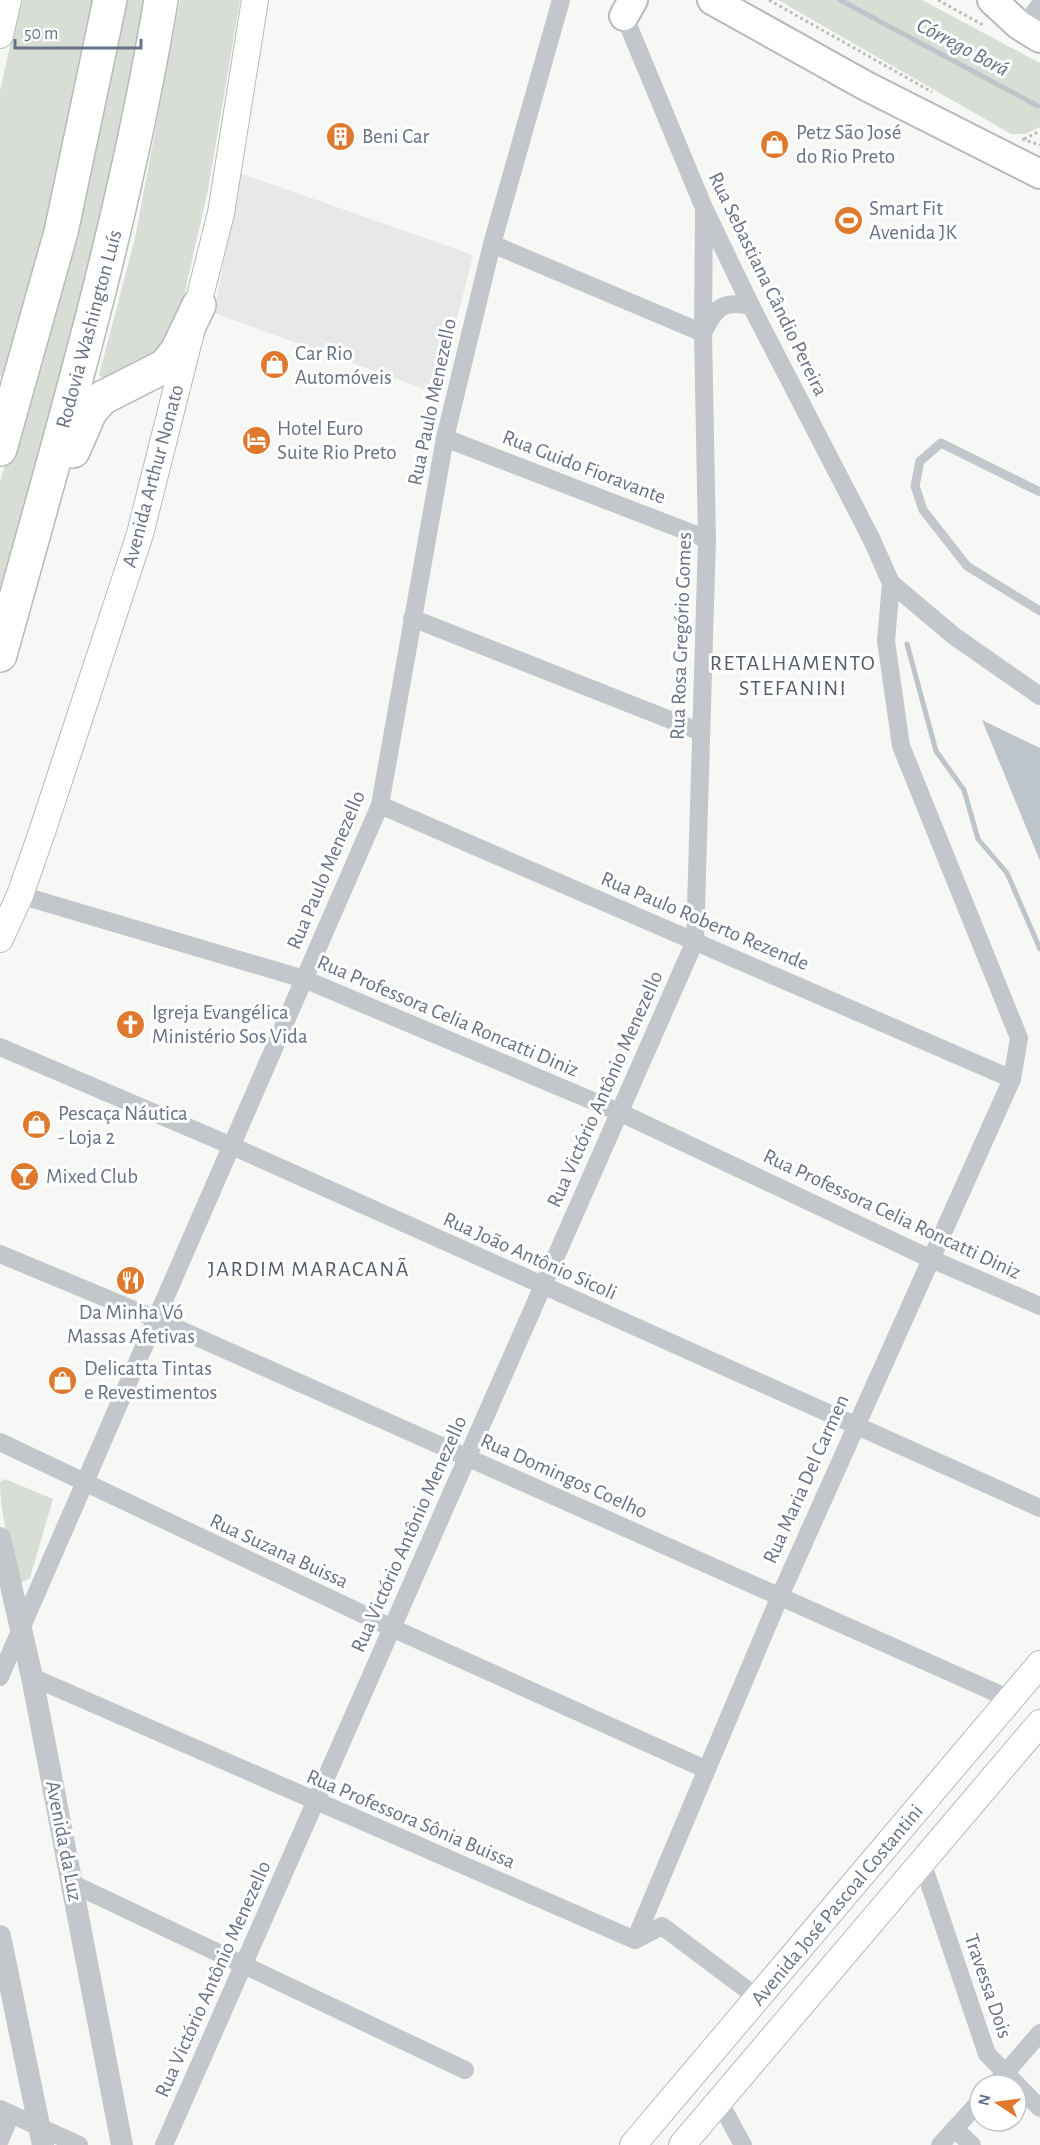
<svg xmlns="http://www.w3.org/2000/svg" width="1040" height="2145" font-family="'Alegreya Sans',sans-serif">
<rect width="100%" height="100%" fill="#f7f8f5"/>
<!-- built -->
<path fill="#e8e8e8" d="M240,173L473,255L438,394L214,313Z"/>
<!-- green -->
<g fill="#d8ded6">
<path d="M20,0H95L61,177L3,382L0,376V91Z"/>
<path d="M118,0H150L142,53L0,618V482L26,391Z"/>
<path d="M180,0H240L208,190L178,322L164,353L106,380L99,375L135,238Z"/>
<path d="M778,0H922L1040,63V127L1025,134H1011Z"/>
<path d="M5,1479L53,1499L30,1578L21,1583C10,1552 0,1515 0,1482Z"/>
</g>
<!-- water -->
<path fill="#bdc5cb" d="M982,720L1040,748V861Z"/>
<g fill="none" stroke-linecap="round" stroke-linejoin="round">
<!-- stream -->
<g stroke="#bdc5cb" stroke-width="5">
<path d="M840,0L1038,106"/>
<path d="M907,644L936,751L964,790L978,839L1007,873L1040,949"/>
</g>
<defs>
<g id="secondary">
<path d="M0,35L8,0"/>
<path d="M0,939L20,895L42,832L140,534L221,213L255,0"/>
<path d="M633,2145L1040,1664"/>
<path d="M682,2145L1040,1723"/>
</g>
<g id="primary">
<path d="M712,0L866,86L1040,174"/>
<path d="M992,0L1019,25L1040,38"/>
<path d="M624,16L633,0"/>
</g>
<g id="motorway">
<path d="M0,449L61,232L110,0"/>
<path d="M73,451L90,412L102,398L165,366L177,351L199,305"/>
<path d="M0,655C60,438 124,223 161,0"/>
</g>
</defs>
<!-- secondary casing -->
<use href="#secondary" stroke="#b5b9bf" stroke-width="28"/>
<!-- primary casing -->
<use href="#primary" stroke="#b6b9be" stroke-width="32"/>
<!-- motorway casing -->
<use href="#motorway" stroke="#b6b8bc" stroke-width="36"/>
<!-- path -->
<g stroke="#bdbec1" stroke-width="3" stroke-dasharray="3 3" stroke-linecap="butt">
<path d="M769,0L932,92"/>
<path d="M938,0L983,25"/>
<path d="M1022,139L1040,145"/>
<path d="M1024,139L1040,131"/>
</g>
<!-- service -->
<path stroke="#c3c6ca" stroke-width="9" d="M1040,492L941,443L920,461L915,486L923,510L967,566L1040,611"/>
<!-- minor -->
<g stroke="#c3c6ca" stroke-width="18">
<path d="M621,8L704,208L751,306L871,538L891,583L954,636L1040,696"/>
<path d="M492,244L703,333"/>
<path d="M704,331C716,307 723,300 751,306"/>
<path d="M445,438L707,539"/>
<path d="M412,618L701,732"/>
<path d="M380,805L1012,1079"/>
<path d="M20,895L304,979L619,1112L931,1259L1040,1306"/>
<path d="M0,1047L232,1146L1040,1508"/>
<path d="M0,1254L156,1319L1010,1699"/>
<path d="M0,1442L392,1628L705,1769"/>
<path d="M0,1677L380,805L445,438L492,244L561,0"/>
<path d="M32,1677L635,1940L662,1926L758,1998"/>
<path d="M922,1862L987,2054L1040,2108"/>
<path d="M73,1884L465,2070"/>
<path d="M635,1940L780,1596L1012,1079L1019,1038L901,746L886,641L891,583"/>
<path d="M995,2085L1040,2033"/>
<path d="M719,2101L743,2145"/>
<path d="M0,2109L79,2145"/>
<path d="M955,2129L972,2145"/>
<path d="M0,2140L11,2114"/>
<path d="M164,2145L695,941L707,539L703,333L704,208"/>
<path d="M940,2145L980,2101"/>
</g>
<!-- tertiary -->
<g stroke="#c3c6ca" stroke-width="22">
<path d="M1034,16L1040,8"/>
<path d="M0,1538L32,1677L122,2145"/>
<path d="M0,1936L43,2145"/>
</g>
<!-- secondary -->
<use href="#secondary" stroke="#fff" stroke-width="26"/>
<!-- primary -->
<use href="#primary" stroke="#fff" stroke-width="28"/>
<!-- motorway -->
<use href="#motorway" stroke="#fff" stroke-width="33"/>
</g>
<!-- icons -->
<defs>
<symbol id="building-disc" viewBox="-11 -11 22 22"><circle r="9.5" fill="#df792d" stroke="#fff"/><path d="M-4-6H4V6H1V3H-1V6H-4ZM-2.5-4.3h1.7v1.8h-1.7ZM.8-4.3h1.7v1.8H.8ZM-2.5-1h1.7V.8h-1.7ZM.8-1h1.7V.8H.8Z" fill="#fff"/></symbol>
<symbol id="shop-disc" viewBox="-11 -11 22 22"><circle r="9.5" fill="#df792d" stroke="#fff"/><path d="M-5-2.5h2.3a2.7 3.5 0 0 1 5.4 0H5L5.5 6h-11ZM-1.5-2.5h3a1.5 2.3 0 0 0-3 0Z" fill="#fff"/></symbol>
<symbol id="stadium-disc" viewBox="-11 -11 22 22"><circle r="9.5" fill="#df792d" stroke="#fff"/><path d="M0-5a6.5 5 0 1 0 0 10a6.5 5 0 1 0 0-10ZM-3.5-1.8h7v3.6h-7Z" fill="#fff"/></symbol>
<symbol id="hotel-disc" viewBox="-11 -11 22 22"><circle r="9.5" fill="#df792d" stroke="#fff"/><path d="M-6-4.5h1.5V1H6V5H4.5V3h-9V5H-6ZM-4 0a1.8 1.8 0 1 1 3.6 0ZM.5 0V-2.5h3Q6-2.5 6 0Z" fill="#fff"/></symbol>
<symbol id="church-disc" viewBox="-11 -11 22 22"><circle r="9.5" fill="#df792d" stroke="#fff"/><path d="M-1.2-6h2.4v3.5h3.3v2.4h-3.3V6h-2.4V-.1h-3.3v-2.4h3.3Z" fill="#fff"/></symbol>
<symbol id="bar-disc" viewBox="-11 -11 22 22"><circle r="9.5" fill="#df792d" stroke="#fff"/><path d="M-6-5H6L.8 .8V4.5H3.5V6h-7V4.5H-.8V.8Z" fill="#fff"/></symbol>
<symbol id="restaurant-disc" viewBox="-11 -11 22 22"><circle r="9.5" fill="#df792d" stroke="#fff"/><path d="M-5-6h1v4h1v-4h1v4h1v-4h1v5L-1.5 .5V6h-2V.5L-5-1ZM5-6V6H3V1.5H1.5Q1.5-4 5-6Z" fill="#fff"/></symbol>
</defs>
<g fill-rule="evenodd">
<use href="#building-disc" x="324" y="120" width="33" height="33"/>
<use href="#shop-disc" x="758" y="128" width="33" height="33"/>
<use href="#stadium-disc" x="832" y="204" width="33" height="33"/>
<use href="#shop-disc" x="258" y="348" width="33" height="33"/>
<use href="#hotel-disc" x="240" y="424" width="33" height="33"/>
<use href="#church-disc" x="114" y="1008" width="33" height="33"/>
<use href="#shop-disc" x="20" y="1108" width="33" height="33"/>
<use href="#bar-disc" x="8" y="1160" width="33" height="33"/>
<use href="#restaurant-disc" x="114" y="1264" width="33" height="33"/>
<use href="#shop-disc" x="46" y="1364" width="33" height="33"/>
</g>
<g text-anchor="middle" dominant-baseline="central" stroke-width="6" stroke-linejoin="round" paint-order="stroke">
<!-- poi labels -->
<g font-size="21" fill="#677285" stroke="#fff" text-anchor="start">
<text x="796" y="132">Petz São José<tspan x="796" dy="24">do Rio Preto</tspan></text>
<text x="362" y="136">Beni Car</text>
<text x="869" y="208">Smart Fit<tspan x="869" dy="24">Avenida JK</tspan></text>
<text x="295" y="353">Car Rio<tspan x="295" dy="24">Automóveis</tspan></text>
<text x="277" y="428">Hotel Euro<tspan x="277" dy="24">Suite Rio Preto</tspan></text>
<text x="152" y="1012">Igreja Evangélica<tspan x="152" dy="24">Ministério Sos Vida</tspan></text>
<text x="58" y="1113">Pescaça Náutica<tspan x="58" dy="24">- Loja 2</tspan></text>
<text x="46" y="1176">Mixed Club</text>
<text x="131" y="1312" text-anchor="middle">Da Minha Vó<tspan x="131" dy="24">Massas Afetivas</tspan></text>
<text x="84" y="1368">Delicatta Tintas<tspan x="84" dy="24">e Revestimentos</tspan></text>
</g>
<!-- street labels -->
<g font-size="21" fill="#677285" stroke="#fff">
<text transform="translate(768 284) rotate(64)">Rua Sebastiana Cândio Pereira</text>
<text transform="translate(89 329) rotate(-75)">Rodovia Washington Luís</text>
<text transform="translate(432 402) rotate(-78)">Rua Paulo Menezello</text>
<text transform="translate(584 467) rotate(21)">Rua Guido Fioravante</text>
<text transform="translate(153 476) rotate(-75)">Avenida Arthur Nonato</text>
<text transform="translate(681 636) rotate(-88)">Rua Rosa Gregório Gomes</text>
<text transform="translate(326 870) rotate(-67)">Rua Paulo Menezello</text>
<text transform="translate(705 921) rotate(23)">Rua Paulo Roberto Rezende</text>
<text transform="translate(448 1016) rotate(23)">Rua Professora Celia Roncatti Diniz</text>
<text transform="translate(605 1089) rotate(-66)">Rua Victório Antônio Menezello</text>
<text transform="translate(892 1214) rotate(25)">Rua Professora Celia Roncatti Diniz</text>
<text transform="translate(530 1256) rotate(24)">Rua João Antônio Sicoli</text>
<text transform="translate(564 1476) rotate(24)">Rua Domingos Coelho</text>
<text transform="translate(806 1479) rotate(-66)">Rua Maria Del Carmen</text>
<text transform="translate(409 1534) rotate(-66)">Rua Victório Antônio Menezello</text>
<text transform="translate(279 1551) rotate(25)">Rua Suzana Buissa</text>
<text transform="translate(411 1819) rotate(23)">Rua Professora Sônia Buissa</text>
<text transform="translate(64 1841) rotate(79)">Avenida da Luz</text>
<text transform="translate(837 1905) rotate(-50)">Avenida José Pascoal Costantini</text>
<text transform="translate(213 1979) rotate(-66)">Rua Victório Antônio Menezello</text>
<text transform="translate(988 1986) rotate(71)">Travessa Dois</text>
</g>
<!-- water labels -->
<g font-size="22" font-style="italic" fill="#637381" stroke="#fff">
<text transform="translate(963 47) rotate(28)">Córrego Borá</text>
</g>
<!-- neighbourhood labels -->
<g font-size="22" letter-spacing="1.5" fill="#555d6a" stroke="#fff">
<text x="793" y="663">RETALHAMENTO<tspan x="793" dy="25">STEFANINI</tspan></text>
<text x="309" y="1269">JARDIM MARACANÃ</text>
</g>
</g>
<!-- north arrow -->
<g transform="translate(998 2103) rotate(283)"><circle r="28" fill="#ffffff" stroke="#c2c7ce" stroke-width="1.5"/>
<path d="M0-4.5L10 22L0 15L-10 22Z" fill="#df792d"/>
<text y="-9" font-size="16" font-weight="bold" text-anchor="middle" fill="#677285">N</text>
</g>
<!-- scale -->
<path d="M15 39v9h126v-9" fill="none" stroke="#677285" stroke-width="3"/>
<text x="24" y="39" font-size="18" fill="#677285" stroke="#ffffff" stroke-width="4.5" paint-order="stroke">50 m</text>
</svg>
